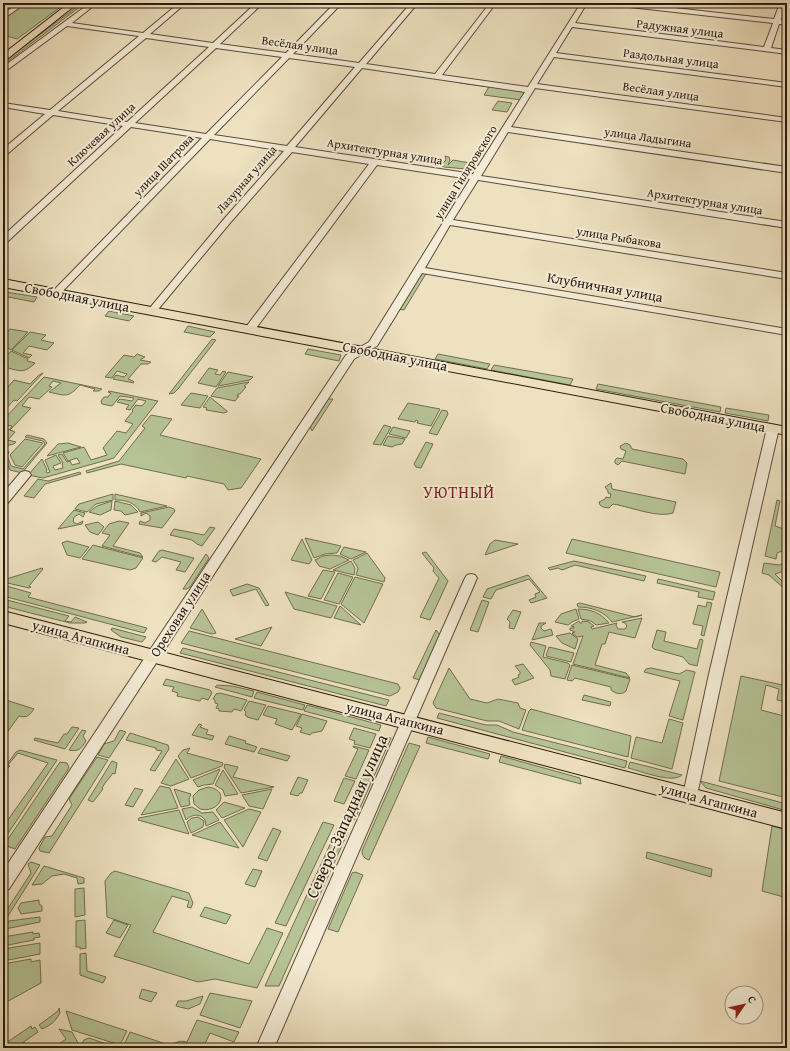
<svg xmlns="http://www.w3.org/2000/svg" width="790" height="1051" font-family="'Gentium Book Plus',serif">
<rect width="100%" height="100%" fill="#eee1c0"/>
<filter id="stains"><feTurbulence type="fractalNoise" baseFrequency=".005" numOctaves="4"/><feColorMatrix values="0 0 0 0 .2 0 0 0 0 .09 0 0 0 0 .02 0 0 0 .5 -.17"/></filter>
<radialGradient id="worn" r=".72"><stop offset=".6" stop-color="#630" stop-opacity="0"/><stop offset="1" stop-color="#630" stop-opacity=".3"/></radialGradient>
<!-- green -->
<g fill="#b6c395" stroke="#706e51" fill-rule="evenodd">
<path d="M27,3H66L17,39L3,35V19Z"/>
<path d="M82,3H85L3,65V62Z"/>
<path d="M461,82L524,91L525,92L521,100L484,95L489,87L460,83Z"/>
<path d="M498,101L512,103L507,112L492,110Z"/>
<path d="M445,156L449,157L450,160L448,165L453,160L470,163L466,169L444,167L441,165L446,160Z"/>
<path d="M422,272H427L404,310L397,309Z"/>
<path d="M6,292L37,297L34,302L3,296Z"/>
<path d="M109,311L134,316L129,321L105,316Z"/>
<path d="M188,326L215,332L210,337L184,332Z"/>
<path d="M10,329L28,332L11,350L3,345V337Z"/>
<path d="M30,332L46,335L41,340L54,343L47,350L29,346L23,353L32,355L29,358L12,350Z"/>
<path d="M212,339L216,340L178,389L174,393L169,394Z"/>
<path d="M308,349L341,355L339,361L305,354Z"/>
<path d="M11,351L28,359L27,361L35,363C23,375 19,370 3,367V360Z"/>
<path d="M137,354L145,357L140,360L151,362L148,364H141L128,379L133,381L134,383L113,379L116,375L124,377L127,374L117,371L112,378L105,377L124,355L134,357Z"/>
<path d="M438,354L490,364L487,369L435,359Z"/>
<path d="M494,365L573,379L570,385L491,370Z"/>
<path d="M209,368L218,370L215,374L220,375L223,371L226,372L216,387L198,383Z"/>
<path d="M228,372L253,377L250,380L218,386Z"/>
<path d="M43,373L17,401L14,400L3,412V395L8,390L6,389L14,380L30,384L39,375Z"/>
<path d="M44,377L102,389L99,391H93L95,389L80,385C68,398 66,396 49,392L61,383L53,381L49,386L52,387L39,399L29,397L22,406L31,408L10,430L15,432L8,440L16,442L14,444L5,446L9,453L7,455L11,466L23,469L45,444L43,441L25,437L27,435L44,439L47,443L22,473L10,470L3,453V429L9,430L12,426L3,425V420Z"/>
<path d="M249,382L244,386L246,387L240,394H238L237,396H239L235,401L211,396L217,388Z"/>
<path d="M598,384L721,407L720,412L596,389Z"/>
<path d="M109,391L158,401L114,458L43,478L28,475L42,459L47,470L46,471L47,473L50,472L45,460L56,455L61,463L53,466L55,470L63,468L62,464L63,463L58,455L62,454L67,462L70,461L72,465L80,463L77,458L68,461L63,453L84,447L91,460L107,455L103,448L117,431L126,433L133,424L125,421L133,411L132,410L136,405L142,406L146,401L138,399L130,410L126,409L129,405L117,402L120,399L132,401L134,398L120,396L112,406L102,404L101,401L104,397H108L111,393L108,392Z"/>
<path d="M191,393L208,396L200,408L181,405Z"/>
<path d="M210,397L227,411V412L224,413L206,410L207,408L203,407Z"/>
<path d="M328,399H333L312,431L310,426Z"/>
<path d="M408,403L440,409L431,426L417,423L418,421L416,420L415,422L398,419Z"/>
<path d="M726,408L769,415L768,421L725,413Z"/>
<path d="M442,410L447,411L448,414L437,435L429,433Z"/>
<path d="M151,415L172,419L160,435L261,459L241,488L228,490L224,484L187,476L186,478L121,464L87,473L86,471L119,461L145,428L142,426Z"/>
<path d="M384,425L391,427L381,445L373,444Z"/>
<path d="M393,427L410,431L406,438L389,434Z"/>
<path d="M388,436L405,439L402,444L396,445L392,447L383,445Z"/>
<path d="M25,439L43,443L22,467L15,465L10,455Z"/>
<path d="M426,442L433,444L421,468L416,467L414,464Z"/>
<path d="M68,443L81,447L47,456L58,444Z"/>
<path d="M626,443L630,445L632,449L683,459L687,463L685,474L622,461L618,465L615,463V460L617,458L623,459L626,451L621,449L620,446Z"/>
<path d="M80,472L81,474L45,484L34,498L24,496L38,479L48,481Z"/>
<path d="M611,483L612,489L676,502L673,513C659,518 633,508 618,505V504L617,505L613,504L609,508L603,507L600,505L599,502L605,499L606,497L610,498L611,494L608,493V491L605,487Z"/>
<path d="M113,494V500L96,504L87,512L75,509L79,504Z"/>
<path d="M115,494L167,506L140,512C135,502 125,500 115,500Z"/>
<path d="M777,500L780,501L775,526L787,530V549L777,553L776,559L765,556Z"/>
<path d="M112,501L111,510L100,515L89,512L97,506Z"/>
<path d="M115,501L131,505L138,512L125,515L121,511L114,510Z"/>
<path d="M169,507L174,509L175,511L162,528L139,524L140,521L145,523L150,520V516L146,513L141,516V513Z"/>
<path d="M74,510L85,513L83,517L79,514L74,517L73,522L77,524L83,521L82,524L58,529Z"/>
<path d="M119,521L129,523L113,546L140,553L143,557L102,546L110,535L102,533L109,524Z"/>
<path d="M98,522L104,527L98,535L90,532L85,525Z"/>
<path d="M210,527L215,528L202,546L197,544L192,540L170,535L174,529L204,535Z"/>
<path d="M305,538L341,546L337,553L325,554L314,558Z"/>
<path d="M302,539L312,560L309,564L291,560Z"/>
<path d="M572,539L720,572L716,587L566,553Z"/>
<path d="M495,540L518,544L485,555L490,544Z"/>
<path d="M67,541L89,547L80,558L67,555L62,543Z"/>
<path d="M93,545L143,558L136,568L130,570L82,559Z"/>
<path d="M344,547L366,552L351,559L340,554Z"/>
<path d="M162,550L194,558L185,572L176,570L181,562L162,557L156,562L152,561L159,551Z"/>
<path d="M426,552L448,581L430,620L420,617L439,578L433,571L434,568L422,553Z"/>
<path d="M367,553L385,578L384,582L356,575L358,568L353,560Z"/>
<path d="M206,554L209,558L190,587L187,589H183Z"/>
<path d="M331,555L340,556L349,560L330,569L319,566L315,560L323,556Z"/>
<path d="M351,561L355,568L354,575L333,570Z"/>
<path d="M574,561L646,576L644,581L575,565L562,570L558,568L550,570L548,568Z"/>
<path d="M787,562V570L775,574L787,586V591L769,575L762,573L764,563L779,565Z"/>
<path d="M42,568L43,569L29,586L31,587L29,588L3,582V580Z"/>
<path d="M323,570L335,572L321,599L308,596Z"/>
<path d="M338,573L353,577L339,604L324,600Z"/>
<path d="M528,575L547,598L531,603L529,600L536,597L535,594L540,592L529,579L496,590L491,599L483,597L487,589Z"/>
<path d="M355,577L383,584L364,623L341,604Z"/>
<path d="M658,579L715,592L713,600L698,597L699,592L657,583Z"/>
<path d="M247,584L259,588L269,605L266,606L256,589L233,596L230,590Z"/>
<path d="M3,585L31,593L28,597L147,628L144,633L3,596Z"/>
<path d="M285,592L337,606L331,618L294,609Z"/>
<path d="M3,599L69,616L65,621L71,622L75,617L87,622L85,623H70L3,606Z"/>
<path d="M482,600L489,602L478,632L470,630Z"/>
<path d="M707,602L712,603L704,636L701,635L703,626L693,624L698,605L706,607Z"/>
<path d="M580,603L635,617L642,615L612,622C604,611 591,607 578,607L577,604Z"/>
<path d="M340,606L361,625L334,618Z"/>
<path d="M202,609L216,633L212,634L190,628Z"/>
<path d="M576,609L579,619L572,622L568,625L555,622L561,614Z"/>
<path d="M578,609C591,609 601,613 609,623L596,625L591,621L581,619Z"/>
<path d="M513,610L521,612L514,629L509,628L510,622L507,619Z"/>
<path d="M642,618L635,638L609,632L605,644H602L595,665L626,673L630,678L573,664L583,636L577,637L572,633L575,632L570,630V628H574V627L571,626L579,621L580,623H582V621L589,622L594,626L591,627L592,629L617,623L616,625L618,629H625L627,626L625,623L622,622Z"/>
<path d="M539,623H546L541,626V628L544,631L551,629L553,635L532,640Z"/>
<path d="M272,627L261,646L235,639Z"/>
<path d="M112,628L146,637L142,642L121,637L111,630Z"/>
<path d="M436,630L440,635L420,680L413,678Z"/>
<path d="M657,630L666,632L664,641L697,649L700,639L703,640L697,666L689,664L683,657L654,649L652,647Z"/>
<path d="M189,631L398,684L400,688L398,692L390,696L181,643Z"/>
<path d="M570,633L578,639L575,649L562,643L556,636Z"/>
<path d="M531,642L546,646L543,657L568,663L570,665L565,679L551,676L550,670L530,645Z"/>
<path d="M549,647L574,653L571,662L546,656Z"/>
<path d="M183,648L389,700L386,706L180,653Z"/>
<path d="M523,664L534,678L515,685L512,680L519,677L518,675L520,674V672L515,666Z"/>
<path d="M572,665L630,679L626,691C622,695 616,694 611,690V687L575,678L572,681L567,680Z"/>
<path d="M449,668L470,699L487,703L498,699L518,703L520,708L526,710L519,729L499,721H487L436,708L433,703Z"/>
<path d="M651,668L679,674L687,670L695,672L683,720L669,716L680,681L644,672L646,669Z"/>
<path d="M741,676L787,686V798L719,781ZM766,685L779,689L777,700L786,702L784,716L761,710Z"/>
<path d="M166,679L210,690L212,693L208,700L202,698L200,701L177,696L178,693L172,691L174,687L163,685Z"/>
<path d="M217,685L232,686L254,691L252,697L215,687Z"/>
<path d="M257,692L305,705L303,710L254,698Z"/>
<path d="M220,693L247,700L241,711L234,709L232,712L219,711V709L216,708L218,704L215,703V700L213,699L216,694Z"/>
<path d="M584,695L611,702L610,706L582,700Z"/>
<path d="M3,699L34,709C29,716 27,718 19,716L3,738Z"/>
<path d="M249,701L266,705L258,720L247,717V716L245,715L246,712L244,710Z"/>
<path d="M307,705L381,725L379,731L304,711Z"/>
<path d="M268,706L301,714L292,730L275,724L277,719L263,715Z"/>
<path d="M531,709L631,736L628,757L522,730L529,711Z"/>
<path d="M439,713L486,725H497L513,732L627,761L625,768L437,718Z"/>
<path d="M302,714L327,721L322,731L312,733L310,735L300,732L302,728L296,726Z"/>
<path d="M669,719L683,723L672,769L631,758L636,737L662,743Z"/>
<path d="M199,724L202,725L200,727L208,730L206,734L214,736L212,740L192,735Z"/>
<path d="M72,727L79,728L65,749L34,740L35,738L58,743L64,734H67Z"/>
<path d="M354,728L376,734L370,748L354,744L355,741L349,739Z"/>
<path d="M82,730L86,731L83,736L86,741C81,749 78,752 69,750Z"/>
<path d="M120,730L126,732L109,758L98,755L104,744L114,741Z"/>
<path d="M130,733L168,745L169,749L155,771L150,770L162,751L156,750V748L126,740Z"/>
<path d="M381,735L391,738L355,819L351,820L343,818Z"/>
<path d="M229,736L246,741L245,743L257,747L254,752L225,744Z"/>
<path d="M428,737L490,754L488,759L426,743Z"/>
<path d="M409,743L420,746L369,860C365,859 362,856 362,851Z"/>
<path d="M353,746L369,750L356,779L345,776L358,749L353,747Z"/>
<path d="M190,748L187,753L223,763L222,766L191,778L178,756L183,750Z"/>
<path d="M261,748L290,756L287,761L258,753Z"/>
<path d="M20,750L57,760L3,841V827L48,763L18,753L8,765L10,766L8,768L5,767L16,752Z"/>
<path d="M501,756L580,778L581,784L499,762Z"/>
<path d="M97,757L108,760L49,853L40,851L39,848L45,837L52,836L72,805L69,799Z"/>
<path d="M176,759L189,779L171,786L161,783Z"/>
<path d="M112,761L117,763L115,774L113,773C109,779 105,782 102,788L103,789L93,802L88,800Z"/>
<path d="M60,762L67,763L69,768L15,849L4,845Z"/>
<path d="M630,762L682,775C672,784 641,771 628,768Z"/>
<path d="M225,764L238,767L233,777L274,787L241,793L224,767Z"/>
<path d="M220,769L213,784L204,785L198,787L193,780Z"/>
<path d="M223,770L238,794L225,796L223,790L215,785Z"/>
<path d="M298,777L308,780L302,793H300L298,796L290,794Z"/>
<path d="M344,778L355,781L344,804L334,801Z"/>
<path d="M700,781L787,804V811L706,788Z"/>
<path d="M160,786L170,788L178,808L141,815Z"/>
<path d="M208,787C231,790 220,814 200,809L194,804L193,796L199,790Z"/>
<path d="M135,788L143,790L133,807L125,805Z"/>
<path d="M174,789L191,794L189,799L190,805L181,807Z"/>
<path d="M272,789L263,809L249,806L242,795Z"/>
<path d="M224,802L245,808L222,818L216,810Z"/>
<path d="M192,807L202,813L213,812L219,820L206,826L205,820C200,813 192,814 186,820L182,809Z"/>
<path d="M249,809L261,812L243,847L224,820Z"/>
<path d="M179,810L189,834L138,820L139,818Z"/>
<path d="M198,817L204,821L203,827L191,833L187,822L192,818Z"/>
<path d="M220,822L239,848L192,835Z"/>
<path d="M323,822L334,825L286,926L275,923Z"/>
<path d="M772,826L787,830V898L762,891Z"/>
<path d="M338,827L345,829L348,832L279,986H265Z"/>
<path d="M273,828L281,831L267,861L258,858Z"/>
<path d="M647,852L712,869L711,877L646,858Z"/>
<path d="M31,862L40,865L3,924V916L31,873L28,864Z"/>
<path d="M44,866L84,878V883L78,884L77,878L64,874L52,876L42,884L32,885Z"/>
<path d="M253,869L262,871L255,887L245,884Z"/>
<path d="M115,871L189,893L193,903L191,908L187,907L189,901L172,896L153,932L249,964L267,928L283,933L257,988L215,979L198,982L114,956L131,925L107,917L105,881L111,873Z"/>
<path d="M355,872L363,875L338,932L328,929L352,873Z"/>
<path d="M84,888L85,915L75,917V889Z"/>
<path d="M39,900V904L42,906V911L21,914L18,908L21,903Z"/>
<path d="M205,907L231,915L226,924L200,916Z"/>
<path d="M40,917V922L5,929L9,921Z"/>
<path d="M85,920L86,948L80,949V947H76V921Z"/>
<path d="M114,920L128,925L120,938L106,933Z"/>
<path d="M33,932V934L39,933L40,937L34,938V940L3,946V937Z"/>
<path d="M40,943V954L3,961V949Z"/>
<path d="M86,953L87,971L106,977L103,983L80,975V954Z"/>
<path d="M31,959V962L40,960L41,983L3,1004V964Z"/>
<path d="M142,989L157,993L151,1002L139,998Z"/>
<path d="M210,993L252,1001L240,1028L200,1015Z"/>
<path d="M203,996L200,1004L188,1009L176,1006L178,1001H186Z"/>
<path d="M59,1008L60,1013C54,1023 52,1024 42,1029L39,1025L58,1011Z"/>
<path d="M66,1011L127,1031L120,1045L72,1030Z"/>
<path d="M197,1020L239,1032L234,1042L210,1033L203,1048H169C175,1042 179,1040 187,1042Z"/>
<path d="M31,1026L32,1029L35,1027L38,1032L15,1048H10L6,1043Z"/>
<path d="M59,1029L72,1032L78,1043L75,1048H53L66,1039Z"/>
<path d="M130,1032L169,1045L166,1048H127L123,1047Z"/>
<path d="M89,1038L118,1048H79L84,1040Z"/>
</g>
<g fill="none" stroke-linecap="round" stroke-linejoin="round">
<defs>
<g id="minor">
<path d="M19,3H26L3,19V14Z"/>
<path d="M90,3H97L72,23L143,33L179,3H186L150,34L213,43L256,3H263L220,44L286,53L335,3H342L293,54L359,63L411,3H418L366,64L435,74L490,3H496L442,75L528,87L581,3H587L575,23L764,47L773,23L612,5L609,3H630L774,19L780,3H786L781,20L787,21V25L779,24L771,48L787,50V54L572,27L556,53L787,83V87L554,57L537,84L787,118V122L535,88L511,127L787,167V173L508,132L481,176L787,222V228L478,180L453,220L787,273V279L450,225L425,268L787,329V335L422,273L377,346L354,359L9,889L3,891V871L346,355L369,342L470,179L377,165L254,331L250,332L245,329L246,327L369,164L292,152L230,223L155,313H149L147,311L149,309L224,219L284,151L210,139L59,295H53L51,293L53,291L202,138L131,127L6,243L3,244V236L123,126L53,115L6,155H3V149L45,114L3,107V103L50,110L139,36L67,26L3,73V67ZM146,38L209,47L127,122L58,111ZM216,48L282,57L206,134L135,123ZM289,58L355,67L287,146L214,135ZM362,68L525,92L473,174L295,147Z"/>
<path d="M773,425L779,428L723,674L697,795L695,799L690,801L685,799L683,795L709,674L767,428Z"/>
<path d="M25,471L29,472L31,475L7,504L3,505V493L21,472Z"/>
<path d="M471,574L475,575L477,578L274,1048H256L465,578L467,575Z"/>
</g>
<g id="major">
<path d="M69,3H78L6,60L3,61V54Z"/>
<path d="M3,279L787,427V435L3,287Z"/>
<path d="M3,611L787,813V829L3,623Z"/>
</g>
</defs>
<!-- minor casing -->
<use href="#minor" stroke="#5b4c3a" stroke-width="2"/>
<!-- major casing -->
<use href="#major" stroke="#2a1a0d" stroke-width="2"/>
<!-- minor -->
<use href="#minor" fill="#f4ecd6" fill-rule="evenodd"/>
<!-- major -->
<use href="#major" fill="#eee1c0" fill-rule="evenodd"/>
</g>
<g text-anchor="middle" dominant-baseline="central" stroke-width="4" stroke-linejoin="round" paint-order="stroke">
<!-- far-street labels -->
<g font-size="12" fill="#2a1a0d" stroke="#f4ecd6">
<text transform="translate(680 28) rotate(7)">Радужная улица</text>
<text transform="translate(300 45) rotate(8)">Весёлая улица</text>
<text transform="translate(671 58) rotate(7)">Раздольная улица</text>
<text transform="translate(661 91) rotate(8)">Весёлая улица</text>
<text transform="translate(101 134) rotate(-43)">Ключевая улица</text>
<text transform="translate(648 137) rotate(8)">улица Ладыгина</text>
<text transform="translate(385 151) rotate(9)">Архитектурная улица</text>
<text transform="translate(163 165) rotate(-46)">улица Шатрова</text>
<text transform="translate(465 172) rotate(-58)">улица Гиляровского</text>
<text transform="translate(246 179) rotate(-49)">Лазурная улица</text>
<text transform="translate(705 201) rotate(9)">Архитектурная улица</text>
<text transform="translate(619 237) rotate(9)">улица Рыбакова</text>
</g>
<!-- street labels -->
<g font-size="14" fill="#2a1a0d" stroke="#f4ecd6">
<text transform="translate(605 287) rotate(10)">Клубничная улица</text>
<text transform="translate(77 297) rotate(11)">Свободная улица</text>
<text transform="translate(395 356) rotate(11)">Свободная улица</text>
<text transform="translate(713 417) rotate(11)">Свободная улица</text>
<text transform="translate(180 614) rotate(-57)">Ореховая улица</text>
<text transform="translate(81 637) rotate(15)">улица Агапкина</text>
<text transform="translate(395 718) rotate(14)">улица Агапкина</text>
<text transform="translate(709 800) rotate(15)">улица Агапкина</text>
</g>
<!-- quarter labels -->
<g font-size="16" letter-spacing="1" fill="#7a1f14" stroke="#f4ecd6">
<text x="459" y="492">УЮТНЫЙ</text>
</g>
<!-- near-street labels -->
<g font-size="17" fill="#2a1a0d" stroke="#f4ecd6">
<text transform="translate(346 816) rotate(-66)">Северо-Западная улица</text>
</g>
</g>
<!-- margin -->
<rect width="790" height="1051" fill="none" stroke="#eee1c0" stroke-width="16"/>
<rect x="4" y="4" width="782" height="1043" fill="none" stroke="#2a1a0d" stroke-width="2"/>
<rect x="8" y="8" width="774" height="1035" fill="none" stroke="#2a1a0d"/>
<!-- north arrow -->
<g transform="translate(744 1005) rotate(56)"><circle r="19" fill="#f4ecd6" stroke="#a39886"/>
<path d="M0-3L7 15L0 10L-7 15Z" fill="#8f2418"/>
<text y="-6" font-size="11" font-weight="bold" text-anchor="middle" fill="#2a1a0d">С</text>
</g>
<rect width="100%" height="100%" filter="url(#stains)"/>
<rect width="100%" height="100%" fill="url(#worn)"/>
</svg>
